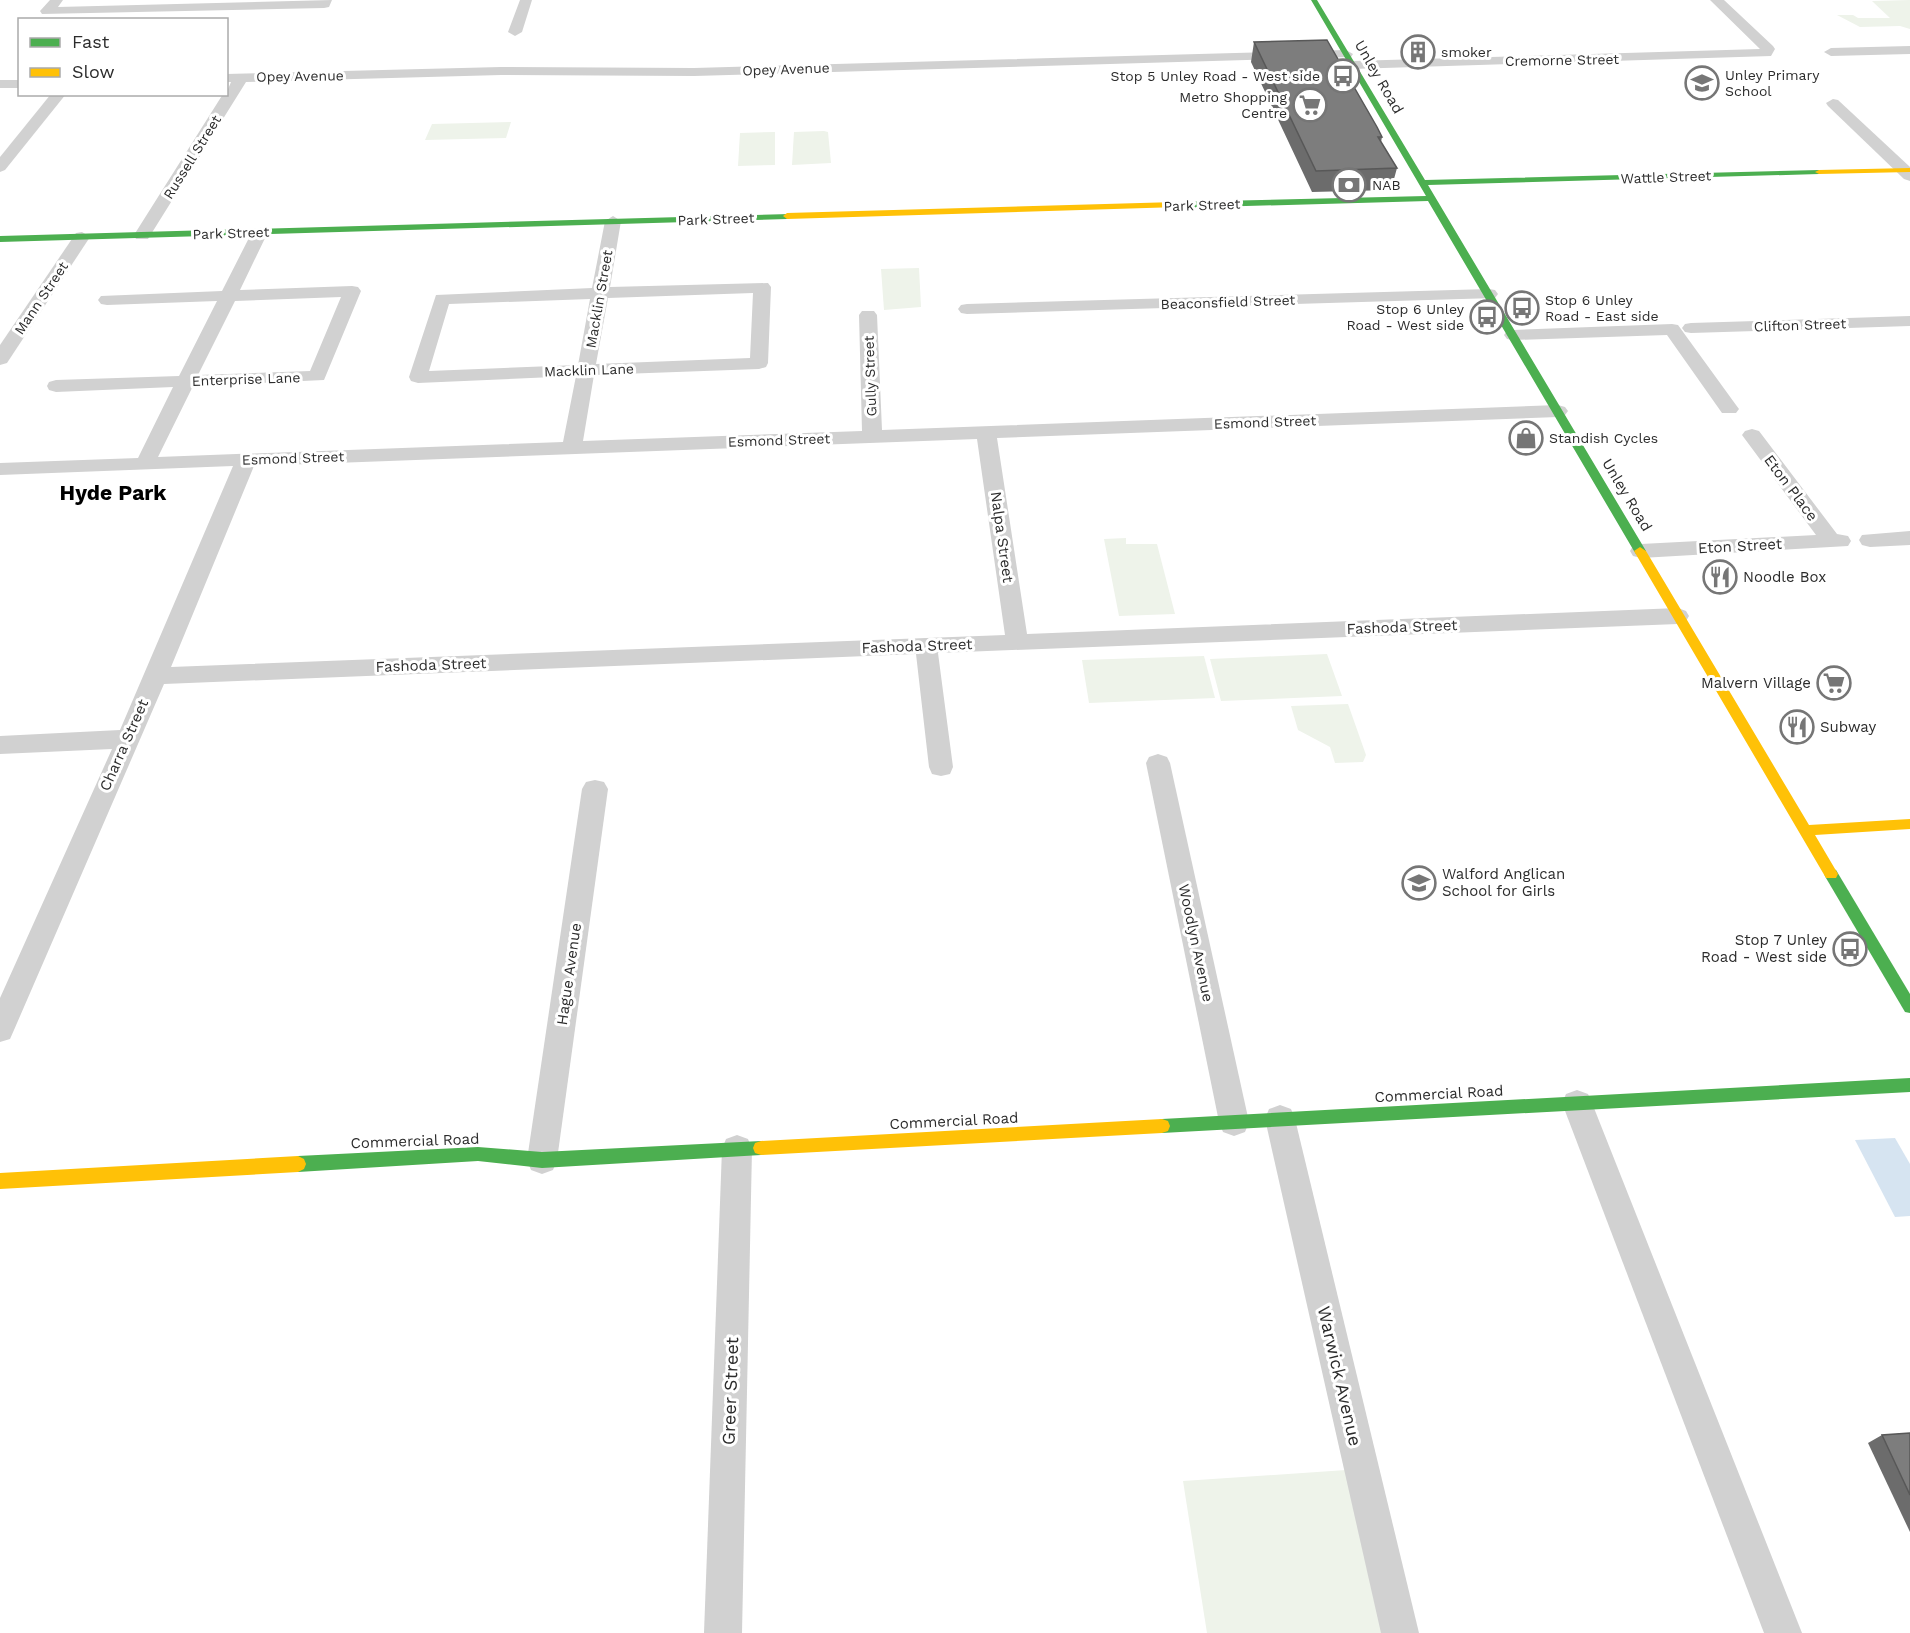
<svg xmlns="http://www.w3.org/2000/svg" width="1910" height="1633" font-family="'Work Sans',sans-serif">
<rect width="100%" height="100%" fill="#fff"/>
<!-- green -->
<g fill="#eef3ea">
<path d="M1910,0V29L1900,26L1860,27L1837,15H1853L1858,18H1890L1872,1Z"/>
<path d="M511,122L506,138L425,140L432,124Z"/>
<path d="M824,131L828,132L831,163L792,165L794,132Z"/>
<path d="M775,132V165L738,166L740,133Z"/>
<path d="M919,268L921,307L884,310L881,269Z"/>
<path d="M1126,538V544H1157L1175,614L1119,616L1104,539Z"/>
<path d="M1327,654L1342,696L1221,701L1210,659Z"/>
<path d="M1204,656L1215,698L1089,703L1082,660Z"/>
<path d="M1348,704L1366,755L1363,762L1335,763L1330,747L1298,730L1291,706Z"/>
<path d="M1346,1470L1383,1633H1207L1183,1481Z"/>
</g>
<!-- water -->
<path fill="#d6e4f1" d="M1895,1138L1910,1164V1216L1895,1217L1855,1140Z"/>
<g fill="none" stroke-linecap="round" stroke-linejoin="round">
<!-- street -->
<g fill="#d1d1d1" fill-rule="evenodd">
<path d="M50,0H63L58,7L332,0L329,7L324,8L42,14L40,11Z"/>
<path d="M520,0H532L522,32L515,36L508,32Z"/>
<path d="M1710,0H1724L1773,46L1775,49L1771,56L1352,69L1345,65L1352,61L1760,49Z"/>
<path d="M1910,46V54L1831,56L1824,52L1831,48Z"/>
<path d="M1346,50L1353,54L1351,57L694,76L501,75L246,82L148,239H136L134,235L223,94H226L231,82H226V74L501,67L694,68Z"/>
<rect x="0" y="80" width="20" height="8"/>
<path d="M51,94H66L5,170L0,172V157Z"/>
<path d="M1833,99L1838,100L1910,167V181L1904,179L1828,106L1826,103Z"/>
<path d="M613,216L621,221L610,287L768,283L771,287L768,363L766,367L759,369L594,375L583,441L862,431L859,315L862,311H874L877,315L882,430L1558,405L1565,407L1568,411L1565,415L1558,417L997,438L1027,634L1678,608L1686,611L1689,616L1686,621L1678,624L938,653L953,767L950,774L941,776L932,774L929,767L916,654L164,684L14,1030L10,1039L0,1042V998L112,749L0,754V736L120,730L233,466L0,475V463L138,458L173,387L56,392L49,390L47,386L49,382L56,380L179,376L217,301L107,305L101,304L98,300L101,296L222,291L252,232L260,227L268,232L240,290L352,286L358,287L361,291L324,380L193,386L158,457L563,442L576,376L418,383L411,381L409,377L436,295L592,288L605,221ZM753,293L750,358L596,364L608,298ZM341,297L310,371L198,375L235,301ZM590,299L578,365L429,371L449,304ZM977,439L1005,635L171,667L254,466Z"/>
<path d="M82,232L90,237L7,363L0,365V345L76,233Z"/>
<path d="M1489,289L1495,290L1498,294L1495,298L967,314L961,313L958,309L961,305L967,304Z"/>
<path d="M1910,316V326L1691,333L1685,332L1682,328L1685,324L1691,323Z"/>
<path d="M1672,324L1678,325L1736,405L1739,409L1736,413H1722L1667,335L1513,340L1507,339L1504,335L1507,331L1513,330Z"/>
<path d="M1752,429L1759,431L1837,534L1848,536L1851,541L1848,546L1641,558L1633,556L1630,551L1633,546L1641,544L1816,535L1742,435L1745,431Z"/>
<path d="M1910,531V545L1870,547L1862,545L1859,540L1862,535Z"/>
<path d="M1158,754L1167,757L1170,763L1249,1122L1245,1132L1234,1136L1223,1132L1219,1122L1146,763L1149,757Z"/>
<path d="M595,780L604,782L608,789L557,1160L553,1170L542,1174L531,1170L527,1160L582,789L586,782Z"/>
<path d="M1577,1090L1588,1094L1592,1103L1802,1633H1764L1562,1103L1566,1094Z"/>
<path d="M1280,1105L1291,1109L1295,1119L1419,1633H1381L1265,1119L1269,1109Z"/>
<path d="M737,1135L748,1139L752,1149L742,1633H704L722,1149L726,1139Z"/>
</g>
<!-- fast -->
<g fill="#4caf50" fill-rule="evenodd">
<path d="M1311,0H1317L1425,180L1819,170L1823,172L1819,174L1428,185L1646,551L1644,554H1636L1634,551L1428,201L1176,208L1172,205L1176,202L1426,196Z"/>
<path d="M790,214V218L787,219L0,242V236Z"/>
<path d="M1831,868L1836,870L1910,994V1013L1905,1012L1826,878L1824,874L1826,870Z"/>
<path d="M1910,1078V1092L1162,1133L1156,1131L1154,1126L1156,1121L1162,1119Z"/>
<path d="M761,1141L767,1143L769,1148L767,1153L761,1155L542,1168L478,1161L298,1172L292,1169L290,1164L292,1159L298,1156L478,1147L542,1152Z"/>
</g>
<!-- slow -->
<g fill="#ffc107" fill-rule="evenodd">
<path d="M1910,168V172L1819,174L1815,172L1819,170Z"/>
<path d="M1176,202L1180,205L1179,207L787,219L783,216L787,213Z"/>
<path d="M1640,547L1646,551L1809,825L1910,819V829L1815,835L1838,874L1836,878H1826L1634,551Z"/>
<path d="M1162,1119L1168,1121L1170,1126L1168,1131L1162,1133L761,1155L755,1153L753,1148L755,1143L761,1141Z"/>
<path d="M298,1156L304,1159L306,1164L304,1169L298,1172L0,1189V1173Z"/>
</g>
</g>
<!-- wall -->
<g fill="#6c6c6c">
<path d="M1254,42L1382,137L1381,142L1397,168L1391,190L1312,192L1251,62Z"/>
<path d="M1910,1433V1532L1868,1443L1882,1435Z"/>
</g>
<!-- building -->
<g fill="#7d7d7d" stroke="#585858" stroke-width="1.5">
<path d="M1327,40L1377,127L1382,137H1378L1397,168L1316,171L1254,42Z"/>
<path d="M1910,1433V1495L1882,1435Z"/>
</g>
<!-- icons -->
<defs>
<symbol id="building-ring" viewBox="-11 -11 22 22"><circle r="9.5" fill="#fff" stroke="#767676" stroke-width="1.5"/><path d="M-4-6H4V6H1V3H-1V6H-4ZM-2.5-4.3h1.7v1.8h-1.7ZM.8-4.3h1.7v1.8H.8ZM-2.5-1h1.7V.8h-1.7ZM.8-1h1.7V.8H.8Z" fill="#767676"/></symbol>
<symbol id="bus-ring" viewBox="-11 -11 22 22"><circle r="9.5" fill="#fff" stroke="#767676" stroke-width="1.5"/><path d="M-5-6H5V4H4V6H2V4H-2V6H-4V4H-5ZM-3.5-4V0h7V-4ZM-3.5 1.2v1.5H-2V1.2ZM2 1.2v1.5H3.5V1.2Z" fill="#767676"/></symbol>
<symbol id="school-ring" viewBox="-11 -11 22 22"><circle r="9.5" fill="#fff" stroke="#767676" stroke-width="1.5"/><path d="M0-5L7-2L0 1L-7-2ZM-4 1L0 2.5L4 1V4Q0 6-4 4Z" fill="#767676"/></symbol>
<symbol id="supermarket-ring" viewBox="-11 -11 22 22"><circle r="9.5" fill="#fff" stroke="#767676" stroke-width="1.5"/><path d="M-6-5.5h2.5l.6 2H6L4.5 2H-2.5L-4.4-4H-6ZM-1.5 3.2a1.3 1.3 0 1 0 .1 0ZM3 3.2a1.3 1.3 0 1 0 .1 0Z" fill="#767676"/></symbol>
<symbol id="bank-ring" viewBox="-11 -11 22 22"><circle r="9.5" fill="#fff" stroke="#767676" stroke-width="1.5"/><path d="M-6-4H6V4H-6ZM0-2.3a2.3 2.3 0 1 0 0 4.6a2.3 2.3 0 1 0 0-4.6Z" fill="#767676"/></symbol>
<symbol id="shop-ring" viewBox="-11 -11 22 22"><circle r="9.5" fill="#fff" stroke="#767676" stroke-width="1.5"/><path d="M-5-2.5h2.3a2.7 3.5 0 0 1 5.4 0H5L5.5 6h-11ZM-1.5-2.5h3a1.5 2.3 0 0 0-3 0Z" fill="#767676"/></symbol>
<symbol id="restaurant-ring" viewBox="-11 -11 22 22"><circle r="9.5" fill="#fff" stroke="#767676" stroke-width="1.5"/><path d="M-5-6h1v4h1v-4h1v4h1v-4h1v5L-1.5 .5V6h-2V.5L-5-1ZM5-6V6H3V1.5H1.5Q1.5-4 5-6Z" fill="#767676"/></symbol>
</defs>
<g fill-rule="evenodd">
<use href="#building-ring" x="1399" y="33" width="38" height="38"/>
<use href="#bus-ring" x="1324" y="57" width="38" height="38"/>
<use href="#school-ring" x="1683" y="64" width="38" height="38"/>
<use href="#supermarket-ring" x="1291" y="86" width="38" height="38"/>
<use href="#bank-ring" x="1330" y="166" width="38" height="38"/>
<use href="#bus-ring" x="1503" y="289" width="38" height="38"/>
<use href="#bus-ring" x="1468" y="298" width="38" height="38"/>
<use href="#shop-ring" x="1507" y="419" width="38" height="38"/>
<use href="#restaurant-ring" x="1701" y="558" width="38" height="38"/>
<use href="#supermarket-ring" x="1815" y="664" width="38" height="38"/>
<use href="#restaurant-ring" x="1778" y="708" width="38" height="38"/>
<use href="#school-ring" x="1400" y="864" width="38" height="38"/>
<use href="#bus-ring" x="1831" y="930" width="38" height="38"/>
</g>
<g text-anchor="middle" dominant-baseline="central" stroke-width="6" stroke-linejoin="round" paint-order="stroke">
<!-- far-poi labels -->
<g font-size="14" fill="#2c2c2c" stroke="#fff" text-anchor="start">
<text x="1441" y="52">smoker</text>
<text x="1725" y="75">Unley Primary<tspan x="1725" dy="16">School</tspan></text>
<text x="1320" y="76" text-anchor="end">Stop 5 Unley Road - West side</text>
<text x="1287" y="97" text-anchor="end">Metro Shopping<tspan x="1287" dy="16">Centre</tspan></text>
<text x="1372" y="185">NAB</text>
<text x="1545" y="300">Stop 6 Unley<tspan x="1545" dy="16">Road - East side</tspan></text>
<text x="1464" y="309" text-anchor="end">Stop 6 Unley<tspan x="1464" dy="16">Road - West side</tspan></text>
<text x="1549" y="438">Standish Cycles</text>
</g>
<!-- far-street labels -->
<g font-size="14" fill="#2c2c2c" stroke="#fff">
<text transform="translate(1562 60) rotate(-1)">Cremorne Street</text>
<text transform="translate(786 69) rotate(-2)">Opey Avenue</text>
<text transform="translate(300 76) rotate(-1)">Opey Avenue</text>
<text transform="translate(192 157) rotate(-58)">Russell Street</text>
<text transform="translate(1666 177) rotate(-2)">Wattle Street</text>
<text transform="translate(1202 205) rotate(-2)">Park Street</text>
<text transform="translate(716 219) rotate(-2)">Park Street</text>
<text transform="translate(231 233) rotate(-2)">Park Street</text>
<text transform="translate(41 298) rotate(-56)">Mann Street</text>
<text transform="translate(599 299) rotate(-80)">Macklin Street</text>
<text transform="translate(1228 302) rotate(-2)">Beaconsfield Street</text>
<text transform="translate(1800 325) rotate(-2)">Clifton Street</text>
<text transform="translate(589 370) rotate(-2)">Macklin Lane</text>
<text transform="translate(870 376) rotate(-92)">Gully Street</text>
<text transform="translate(246 379) rotate(-2)">Enterprise Lane</text>
<text transform="translate(1265 422) rotate(-2)">Esmond Street</text>
<text transform="translate(779 440) rotate(-2)">Esmond Street</text>
<text transform="translate(293 458) rotate(-2)">Esmond Street</text>
</g>
<!-- street labels -->
<g font-size="15" fill="#2c2c2c" stroke="#fff">
<text transform="translate(1379 77) rotate(60)">Unley Road</text>
<text transform="translate(1791 488) rotate(53)">Eton Place</text>
<text transform="translate(1627 495) rotate(59)">Unley Road</text>
<text transform="translate(1002 537) rotate(82)">Nalpa Street</text>
<text transform="translate(1740 546) rotate(-3)">Eton Street</text>
<text transform="translate(1402 627) rotate(-2)">Fashoda Street</text>
<text transform="translate(917 646) rotate(-2)">Fashoda Street</text>
<text transform="translate(431 665) rotate(-2)">Fashoda Street</text>
<text transform="translate(124 745) rotate(-66)">Charra Street</text>
<text transform="translate(1196 943) rotate(78)">Woodlyn Avenue</text>
<text transform="translate(569 974) rotate(-82)">Hague Avenue</text>
<text transform="translate(1439 1094) rotate(-3)">Commercial Road</text>
<text transform="translate(954 1121) rotate(-3)">Commercial Road</text>
<text transform="translate(415 1141) rotate(-2)">Commercial Road</text>
</g>
<!-- poi labels -->
<g font-size="15" fill="#2c2c2c" stroke="#fff" text-anchor="start">
<text x="1743" y="577">Noodle Box</text>
<text x="1811" y="683" text-anchor="end">Malvern Village</text>
<text x="1820" y="727">Subway</text>
<text x="1442" y="874">Walford Anglican<tspan x="1442" dy="17">School for Girls</tspan></text>
<text x="1827" y="940" text-anchor="end">Stop 7 Unley<tspan x="1827" dy="17">Road - West side</tspan></text>
</g>
<!-- near-street labels -->
<g font-size="18" fill="#2c2c2c" stroke="#fff">
<text transform="translate(1340 1376) rotate(77)">Warwick Avenue</text>
<text transform="translate(730 1391) rotate(-88)">Greer Street</text>
</g>
<!-- district labels -->
<g font-size="21" font-weight="bold" fill="#000" stroke="#fff">
<text x="113" y="492">Hyde Park</text>
</g>
</g>
<!-- legend -->
<rect x="18" y="18" width="210" height="78" fill="#ffffff" stroke="#ababab" stroke-width="1.5"/>
<rect x="30" y="38" width="30" height="9" fill="#4caf50" stroke="#ababab" stroke-width="1.5"/>
<text x="72" y="48" font-size="18" fill="#2c2c2c">Fast</text>
<rect x="30" y="68" width="30" height="9" fill="#ffc107" stroke="#ababab" stroke-width="1.5"/>
<text x="72" y="78" font-size="18" fill="#2c2c2c">Slow</text>
</svg>
